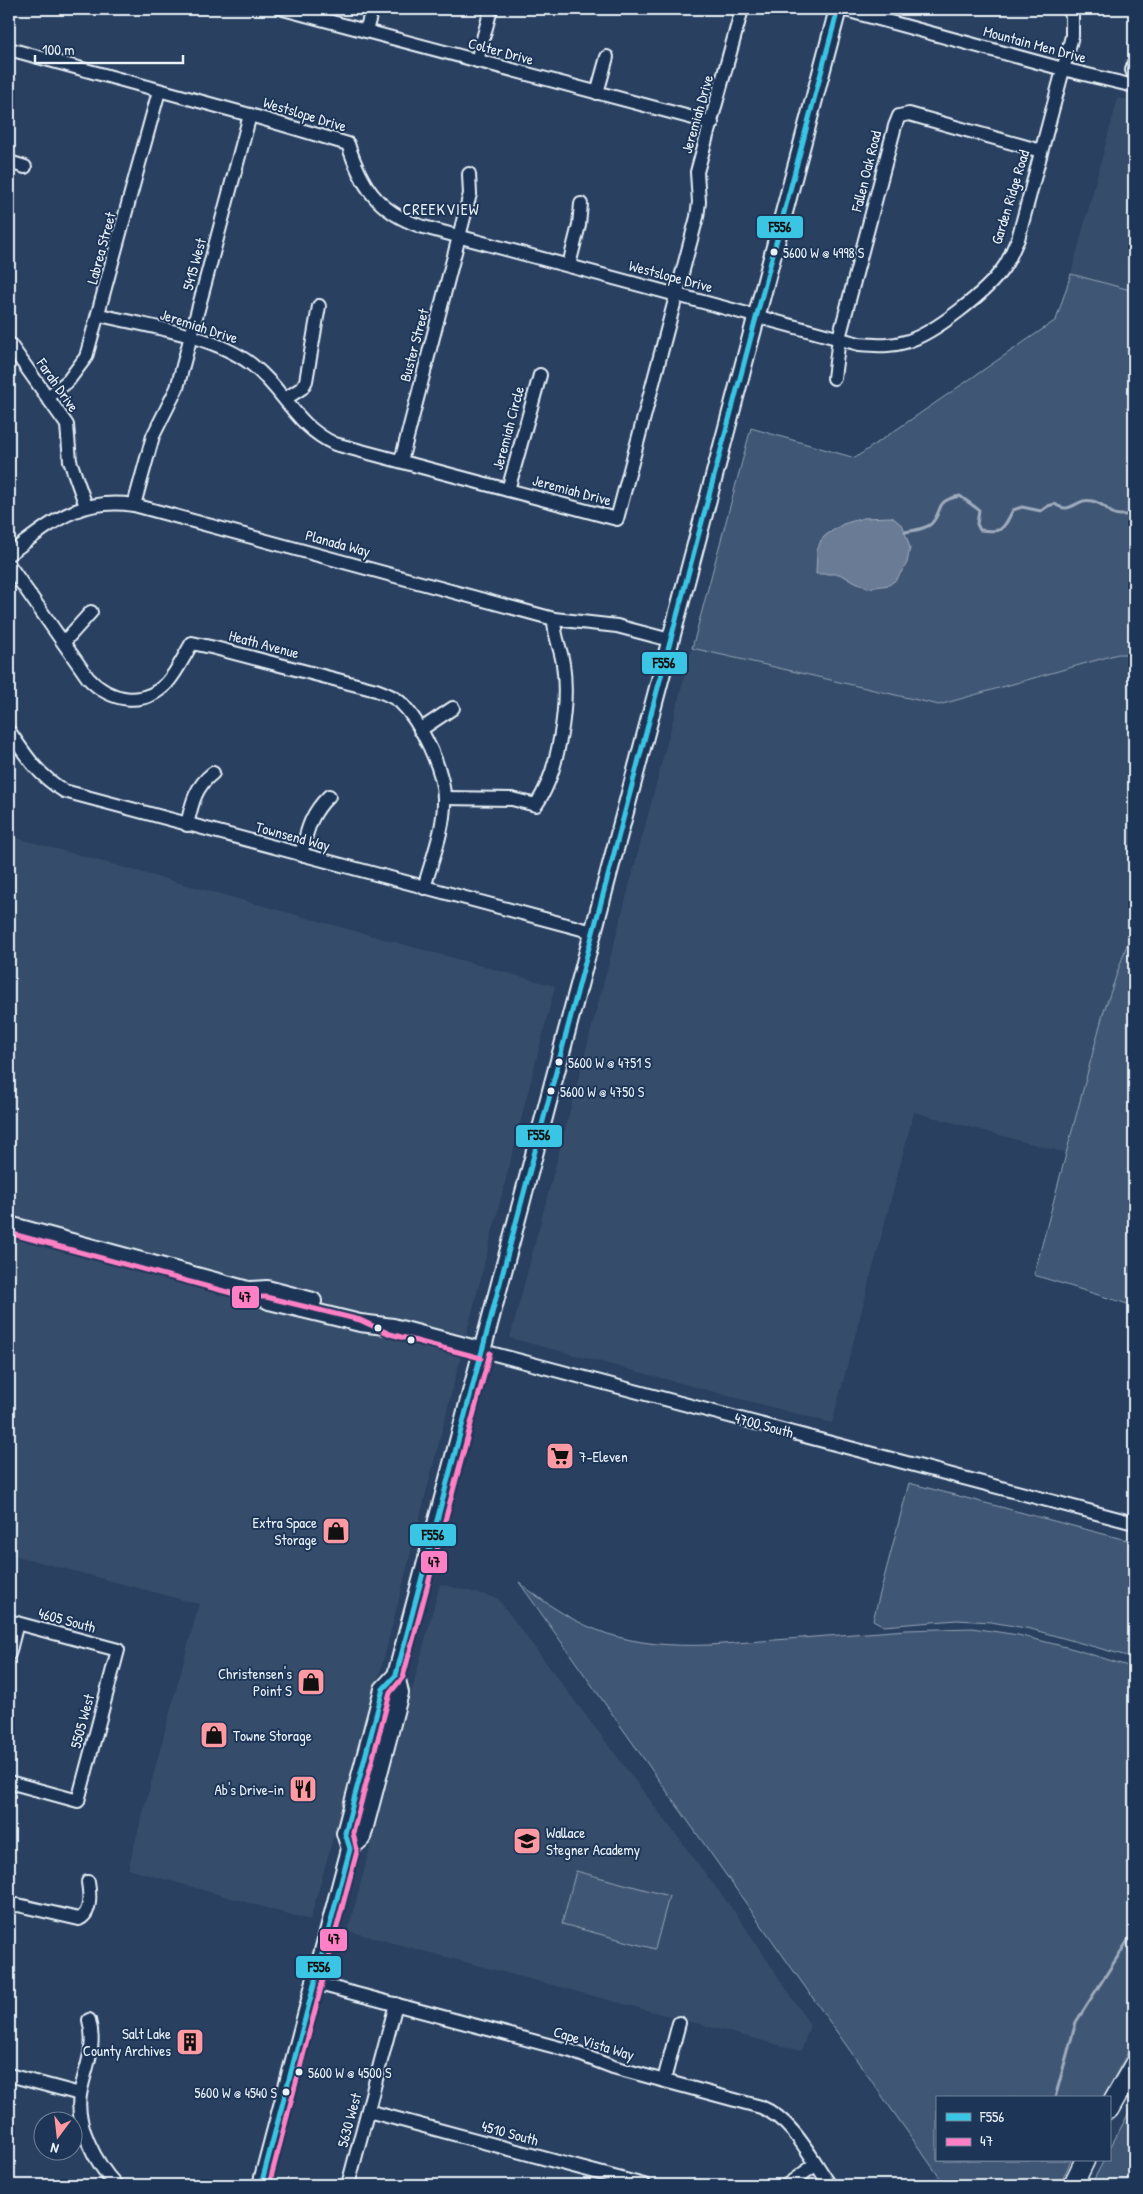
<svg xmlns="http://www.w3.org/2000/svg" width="1143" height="2194" font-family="'Patrick Hand',sans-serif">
<rect width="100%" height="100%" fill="#294061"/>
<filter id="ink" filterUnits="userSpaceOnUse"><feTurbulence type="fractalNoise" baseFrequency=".02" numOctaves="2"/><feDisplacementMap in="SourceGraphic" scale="10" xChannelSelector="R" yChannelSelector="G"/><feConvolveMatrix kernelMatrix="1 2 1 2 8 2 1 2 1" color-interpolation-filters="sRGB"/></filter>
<g filter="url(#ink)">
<!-- built -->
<g fill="#364d6b">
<path d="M1118,98L1134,101V291L1071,274Z"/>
<path d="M692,648L939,705L1118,654H1134V920L1103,1014L1066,1153L914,1112L832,1423L510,1338Z"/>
<path d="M9,836L555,986L385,1654L310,1920L128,1869L199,1604L9,1554Z"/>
<path d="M440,1584L497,1598L739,1918L810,2025L801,2051L348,1931Z"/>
</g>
<!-- green -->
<g fill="#415774" stroke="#94a4b6">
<path d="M1071,274L1134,291V654H1118L939,705L692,648L751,428L855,458L1056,320Z"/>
<path d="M1134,924V1306L1034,1275L1103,1014Z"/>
<path d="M909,1483L1134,1542V1658L1031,1629L991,1622L957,1620L884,1626L873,1620Z"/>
<path d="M519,1582C581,1633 629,1648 709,1645L906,1630L972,1628L1018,1635L1074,1649L1134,1668V2041L1103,2098H937V2160H1071L1060,2185H945Z"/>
<path d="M576,1871L669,1896L655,1949L562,1924Z"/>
<path d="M1134,2103V2185H1091L1104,2160H1109V2150Z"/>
</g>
<!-- water -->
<path fill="#6b7c95" stroke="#9dabbd" d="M892,517L903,526L910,548L907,563L897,579L889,585L868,588L839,574H816L817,551L821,540L826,535L843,524L863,518Z"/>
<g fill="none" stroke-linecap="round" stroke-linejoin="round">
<!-- stream -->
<g stroke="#9dabbd" stroke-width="3">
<path d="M905,532C913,530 924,530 931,524C944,511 933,501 960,496L979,510L977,524L980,530C1004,533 1003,529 1013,510L1022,507L1041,511L1048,506L1055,504C1072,516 1076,497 1092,501C1114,506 1103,519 1134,514"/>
<path d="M1055,2098L1076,2022L1134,1931"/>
</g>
<defs>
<g id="minor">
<path d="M283,9L712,123"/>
<path d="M842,9L1063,69L1134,86V84"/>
<path d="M366,31L372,9"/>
<path d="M9,49L250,115L348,144C361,185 377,211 420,226L859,344C875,345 889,347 905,342C934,334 988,291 1004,267C1010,259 1013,248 1018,239L1072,36V14L1067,9"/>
<path d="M477,61L491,9"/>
<path d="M1134,63L1132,70L1134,74"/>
<path d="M597,93L607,57"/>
<path d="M9,162L25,167"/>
<path d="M569,265L579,225L581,204"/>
<path d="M100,315C146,326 213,335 251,364C284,389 295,426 335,444L617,519L697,217L699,202L697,172L742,9"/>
<path d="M9,343L67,425L70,461L86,506"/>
<path d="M834,378L839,338L895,126L899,116L909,114L1041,151"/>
<path d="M47,398L68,381L86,357L159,91"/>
<path d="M285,399L302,388L306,381L319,306"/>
<path d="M401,461L470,194L469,174"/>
<path d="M508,490L540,375"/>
<path d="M134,505L153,436L177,388L250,115"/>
<path d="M9,554C52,523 78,497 134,505L554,619L617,626L670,640"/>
<path d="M9,565L88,678C110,701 143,708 167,683C177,672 184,656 192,643L215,648L376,690C384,693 393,696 400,702C420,721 444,770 444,798C445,828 432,859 424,888"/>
<path d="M64,642L91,612"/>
<path d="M420,730L453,708"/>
<path d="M9,731C26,756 38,775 64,791L593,932"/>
<path d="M444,798L512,799L536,805C559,772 569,704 563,664C561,648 554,637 554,619"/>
<path d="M187,825C192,803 195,787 213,773"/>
<path d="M301,855C307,831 310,814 329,796"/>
<path d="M483,1351L1134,1523"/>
<path d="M9,1621L118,1650L78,1801L9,1782"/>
<path d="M9,1654L17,1623"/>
<path d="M9,1906L18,1905L79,1919C92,1913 90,1894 88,1882"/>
<path d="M315,1983L571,2051L613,2067L761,2107C793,2120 811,2158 830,2185"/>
<path d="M89,2020C97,2048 85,2067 80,2095C75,2124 96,2164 116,2185"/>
<path d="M9,2075L80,2094"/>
<path d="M664,2080L679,2023"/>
<path d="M368,2111L644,2185"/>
<path d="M348,2185L396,2004"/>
<path d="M787,2185L815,2165"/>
</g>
<g id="major">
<path d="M9,1225L248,1290L269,1301L360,1323L393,1327L483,1351"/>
<path d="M251,1290L267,1289L313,1301"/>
<path d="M350,1849L345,1833L383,1689L396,1675L838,9"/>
<path d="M261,2185L350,1849L362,1838L400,1693L396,1675"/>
</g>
<g id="highway">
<path d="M1109,2109L1134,2065"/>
<path d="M1073,2185L1085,2160"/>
</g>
</defs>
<!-- minor casing -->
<use href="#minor" stroke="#e8f1f8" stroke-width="16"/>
<!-- major casing -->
<use href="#major" stroke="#e8f1f8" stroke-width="20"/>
<!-- highway casing -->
<use href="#highway" stroke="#e8f1f8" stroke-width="22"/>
<!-- minor -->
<use href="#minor" stroke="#1d3557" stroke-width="12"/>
<!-- major -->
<use href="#major" stroke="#1d3557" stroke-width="16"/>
<!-- highway -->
<use href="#highway" stroke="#1d3557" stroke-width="19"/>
<defs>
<path id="bus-1" d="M261,2185L350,1849L345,1833L383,1689L396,1675L838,9"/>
<g id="bus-2">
<path d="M9,1233L246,1297H266L360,1320L390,1334L481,1358"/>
<path d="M269,2185L357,1851L353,1833L390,1693L403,1677L490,1353"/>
</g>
</defs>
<!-- bus-1 casing -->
<use href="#bus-1" stroke="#1d3557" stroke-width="9"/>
<!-- bus-2 casing -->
<use href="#bus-2" stroke="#1d3557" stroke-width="9"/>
<!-- bus-1 -->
<use href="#bus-1" stroke="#3ac5e4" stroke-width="5"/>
<!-- bus-2 -->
<use href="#bus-2" stroke="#ff80c5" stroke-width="5"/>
</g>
</g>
<!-- icons -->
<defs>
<symbol id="supermarket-square" viewBox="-11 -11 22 22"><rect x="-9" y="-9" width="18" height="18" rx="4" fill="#ff9aa2" stroke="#1d3557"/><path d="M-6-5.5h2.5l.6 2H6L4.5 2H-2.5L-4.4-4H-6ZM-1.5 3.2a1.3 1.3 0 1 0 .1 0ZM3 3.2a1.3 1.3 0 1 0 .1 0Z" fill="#111"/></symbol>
<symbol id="shop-square" viewBox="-11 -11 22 22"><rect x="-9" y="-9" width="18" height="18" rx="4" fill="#ff9aa2" stroke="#1d3557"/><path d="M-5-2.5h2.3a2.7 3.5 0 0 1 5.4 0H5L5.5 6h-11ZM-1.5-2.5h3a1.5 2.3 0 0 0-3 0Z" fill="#111"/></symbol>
<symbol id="restaurant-square" viewBox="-11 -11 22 22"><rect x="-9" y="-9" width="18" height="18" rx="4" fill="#ff9aa2" stroke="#1d3557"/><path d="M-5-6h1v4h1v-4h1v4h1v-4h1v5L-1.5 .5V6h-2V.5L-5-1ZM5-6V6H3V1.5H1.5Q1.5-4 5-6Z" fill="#111"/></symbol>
<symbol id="school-square" viewBox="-11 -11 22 22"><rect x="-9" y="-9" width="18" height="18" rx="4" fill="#ff9aa2" stroke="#1d3557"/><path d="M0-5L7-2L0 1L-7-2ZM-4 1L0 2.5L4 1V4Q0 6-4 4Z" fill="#111"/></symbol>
<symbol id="building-square" viewBox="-11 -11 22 22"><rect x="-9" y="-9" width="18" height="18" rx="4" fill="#ff9aa2" stroke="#1d3557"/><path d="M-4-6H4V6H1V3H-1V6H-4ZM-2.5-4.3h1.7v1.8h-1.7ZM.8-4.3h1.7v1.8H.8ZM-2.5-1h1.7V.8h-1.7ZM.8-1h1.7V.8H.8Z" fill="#111"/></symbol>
</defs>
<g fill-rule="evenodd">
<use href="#supermarket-square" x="544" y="1440" width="32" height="32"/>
<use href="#shop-square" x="320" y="1515" width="32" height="32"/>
<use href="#shop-square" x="295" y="1666" width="32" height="32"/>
<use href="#shop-square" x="198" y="1719" width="32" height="32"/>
<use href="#restaurant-square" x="287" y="1773" width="32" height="32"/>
<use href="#school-square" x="511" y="1825" width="32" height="32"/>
<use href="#building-square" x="174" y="2026" width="32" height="32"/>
</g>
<!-- markers -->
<g fill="#e8f1f8" stroke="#1d3557" stroke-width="2">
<circle cx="774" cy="252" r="4.5"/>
<circle cx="559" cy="1062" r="4.5"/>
<circle cx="551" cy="1091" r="4.5"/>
<circle cx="378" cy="1328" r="4.5"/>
<circle cx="411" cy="1340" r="4.5"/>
<circle cx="299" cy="2072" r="4.5"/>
<circle cx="286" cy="2092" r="4.5"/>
</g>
<g text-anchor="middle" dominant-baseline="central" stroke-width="4" stroke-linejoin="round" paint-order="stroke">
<!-- bus labels -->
<g font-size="14" fill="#e8f1f8" stroke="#1d3557" text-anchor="start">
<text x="783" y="252">5600 W @ 4998 S</text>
<text x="568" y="1062">5600 W @ 4751 S</text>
<text x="560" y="1091">5600 W @ 4750 S</text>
<text x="308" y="2072">5600 W @ 4500 S</text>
<text x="277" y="2092" text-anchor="end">5600 W @ 4540 S</text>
</g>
<!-- street labels -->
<g font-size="15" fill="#e8f1f8" stroke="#1d3557">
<text transform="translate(1035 44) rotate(15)">Mountain Men Drive</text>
<text transform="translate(501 51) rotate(15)">Colter Drive</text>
<text transform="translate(305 114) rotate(17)">Westslope Drive</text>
<text transform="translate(697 114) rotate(-74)">Jeremiah Drive</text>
<text transform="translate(866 171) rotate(-76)">Fallen Oak Road</text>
<text transform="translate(1010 197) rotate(-73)">Garden Ridge Road</text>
<text transform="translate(101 248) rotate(-75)">Labrea Street</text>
<text transform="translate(194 264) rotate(-75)">5415 West</text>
<text transform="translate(671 276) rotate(15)">Westslope Drive</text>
<text transform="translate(199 326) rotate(18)">Jeremiah Drive</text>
<text transform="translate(414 345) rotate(-75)">Buster Street</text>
<text transform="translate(58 385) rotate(55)">Farah Drive</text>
<text transform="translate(508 428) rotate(-75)">Jeremiah Circle</text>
<text transform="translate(572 490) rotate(15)">Jeremiah Drive</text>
<text transform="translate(338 543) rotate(15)">Planada Way</text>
<text transform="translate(264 644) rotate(15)">Heath Avenue</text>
<text transform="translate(293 836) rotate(15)">Townsend Way</text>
<text transform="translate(764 1425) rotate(15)">4700 South</text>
<text transform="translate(67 1620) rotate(15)">4605 South</text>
<text transform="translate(82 1721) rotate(-75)">5505 West</text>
<text transform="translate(594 2043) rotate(17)">Cape Vista Way</text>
<text transform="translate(349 2120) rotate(-75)">5630 West</text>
<text transform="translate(510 2133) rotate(15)">4510 South</text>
</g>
<!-- poi labels -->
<g font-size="15" fill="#e8f1f8" stroke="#1d3557" text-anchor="end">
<text x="579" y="1456" text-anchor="start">7-Eleven</text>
<text x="317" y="1522">Extra Space<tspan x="317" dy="17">Storage</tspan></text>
<text x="292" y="1673">Christensen's<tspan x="292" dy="17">Point S</tspan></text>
<text x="233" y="1735" text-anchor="start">Towne Storage</text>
<text x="284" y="1789">Ab's Drive-in</text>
<text x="546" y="1832" text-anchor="start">Wallace<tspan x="546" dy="17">Stegner Academy</tspan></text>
<text x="171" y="2033">Salt Lake<tspan x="171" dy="17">County Archives</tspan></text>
</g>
<!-- neighbourhood labels -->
<g font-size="16" letter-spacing="1" fill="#e8f1f8" stroke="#1d3557">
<text x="441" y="209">CREEKVIEW</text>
</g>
</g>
<g stroke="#1d3557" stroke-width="2">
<rect x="756" y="215" width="48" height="24" rx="5" fill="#3ac5e4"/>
<rect x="641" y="651" width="47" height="24" rx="5" fill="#3ac5e4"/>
<rect x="515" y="1124" width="48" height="24" rx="5" fill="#3ac5e4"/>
<rect x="231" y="1285" width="29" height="24" rx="5" fill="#ff80c5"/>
<rect x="409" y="1523" width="48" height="24" rx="5" fill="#3ac5e4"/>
<rect x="420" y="1550" width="28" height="24" rx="5" fill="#ff80c5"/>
<rect x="319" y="1928" width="29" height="24" rx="5" fill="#ff80c5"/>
<rect x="295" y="1955" width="47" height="24" rx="5" fill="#3ac5e4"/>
</g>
<g font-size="14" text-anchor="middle" font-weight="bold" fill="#111">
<text x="780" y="232">F556</text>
<text x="664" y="668">F556</text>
<text x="539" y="1140">F556</text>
<text x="245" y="1302">47</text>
<text x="433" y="1540">F556</text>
<text x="434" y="1567">47</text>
<text x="334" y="1944">47</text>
<text x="319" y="1972">F556</text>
</g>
<!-- margin -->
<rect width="1143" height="2194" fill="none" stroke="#1d3557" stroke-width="30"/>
<rect x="15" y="15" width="1113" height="2164" fill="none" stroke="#e8f1f8" stroke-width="2" filter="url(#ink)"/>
<!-- legend -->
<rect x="936" y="2096" width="175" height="65" fill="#1d3557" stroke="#6e8097"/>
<rect x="946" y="2113" width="25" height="8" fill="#3ac5e4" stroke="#6e8097"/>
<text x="980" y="2122" font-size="15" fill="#e8f1f8">F556</text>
<rect x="946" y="2138" width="25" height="8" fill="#ff80c5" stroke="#6e8097"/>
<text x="980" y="2146" font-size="15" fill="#e8f1f8">47</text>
<!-- north arrow -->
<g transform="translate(58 2136) rotate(195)"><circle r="24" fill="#1d3557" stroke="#6e8097"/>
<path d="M0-4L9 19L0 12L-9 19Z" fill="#ff9aa2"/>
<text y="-8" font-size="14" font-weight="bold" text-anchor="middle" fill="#e8f1f8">N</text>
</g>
<!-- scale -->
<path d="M35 55v8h148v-8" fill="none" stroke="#e8f1f8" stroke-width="2.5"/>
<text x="42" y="55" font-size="15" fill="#e8f1f8" stroke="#1d3557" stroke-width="4" paint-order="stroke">100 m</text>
</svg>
